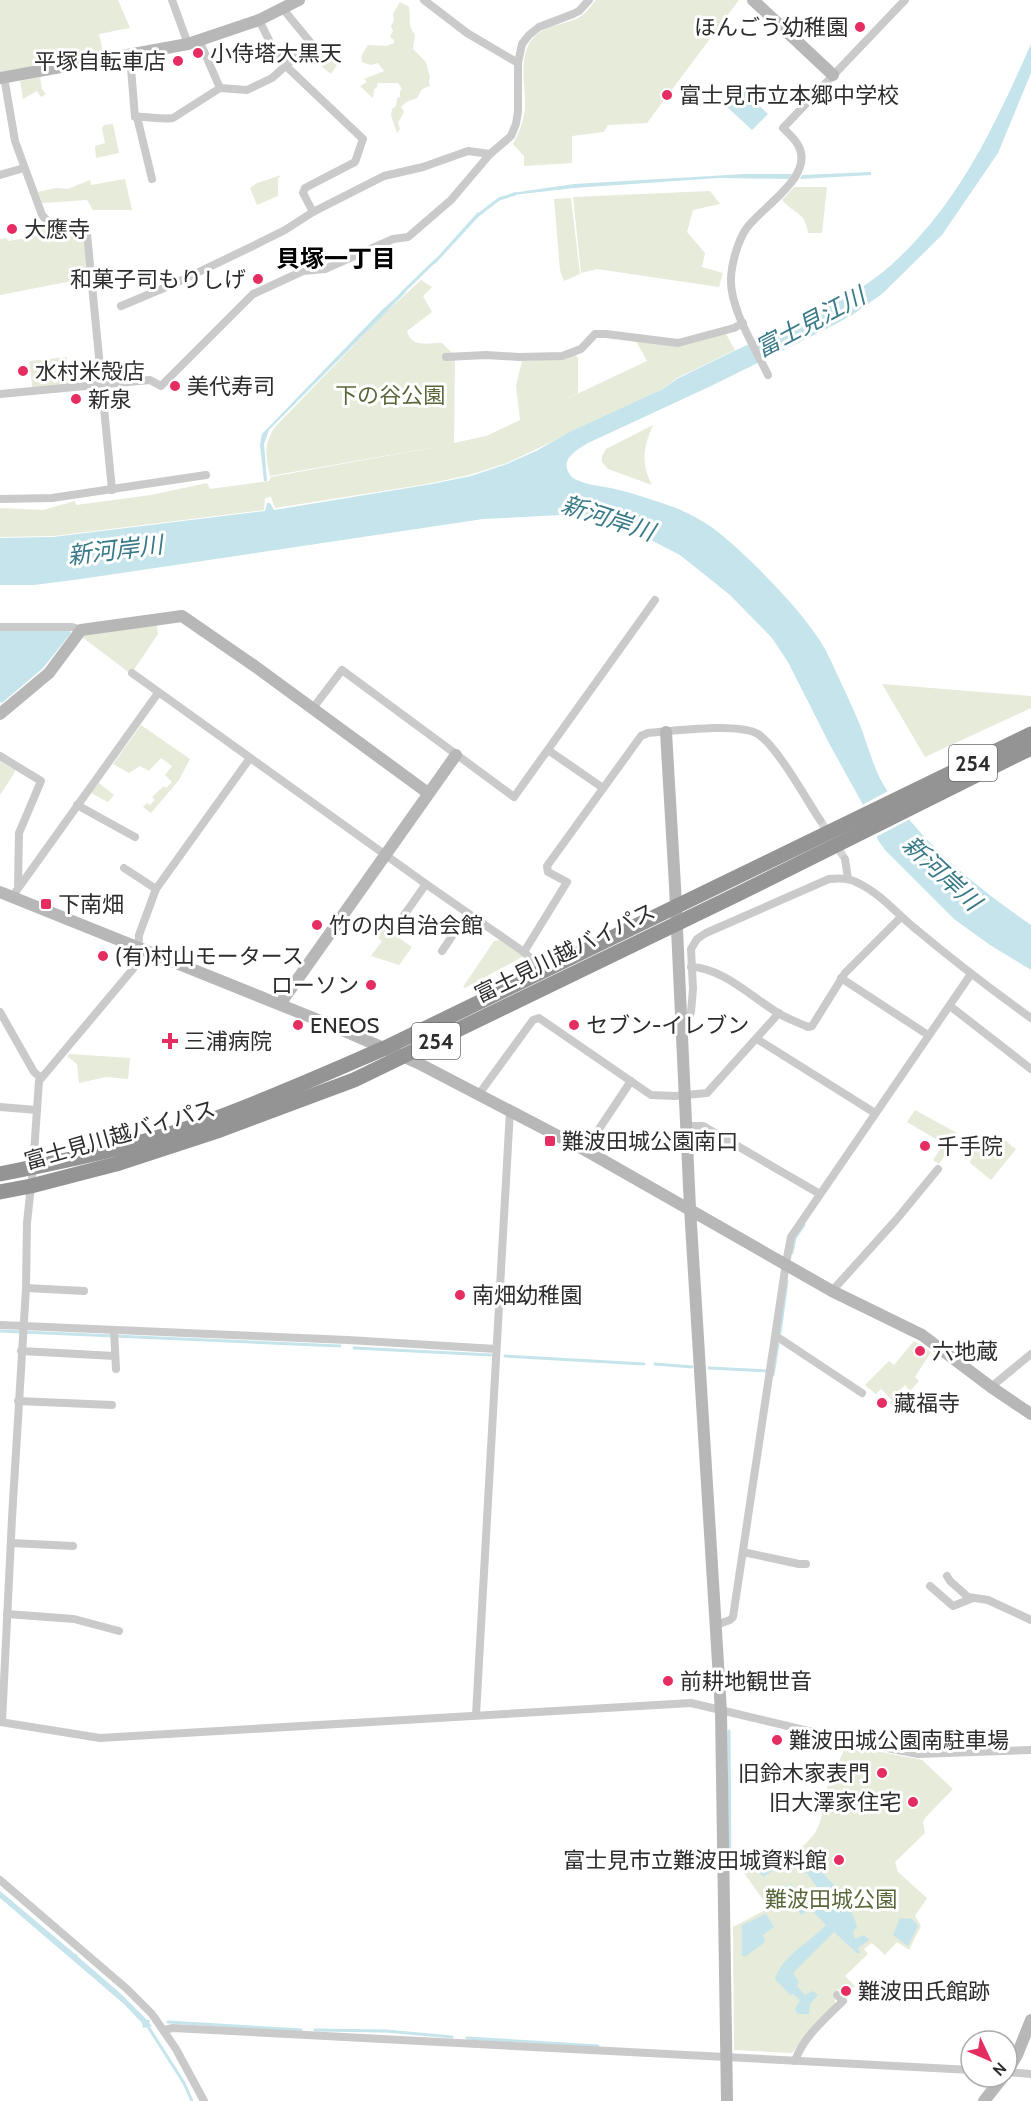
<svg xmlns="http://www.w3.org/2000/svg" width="1031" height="2101" font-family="Cabin,'Noto Sans JP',sans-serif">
<rect width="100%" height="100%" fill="#fff"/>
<!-- green -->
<g fill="#e6ebda">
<path d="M0,0H118L130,28L99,34L104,57L0,74Z"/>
<path d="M596,0H739L647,123L608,125L604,132L572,136V163L524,166V156L513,144C519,133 524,121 525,108C526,89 519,62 529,44C539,26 559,26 576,19C584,16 591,6 596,0Z"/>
<path d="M400,2L409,7C411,20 407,23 415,35L413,49L426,62L430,77L429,81L430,86L422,89L417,98L406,102L401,107L404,112L398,123L400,129L397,133L391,115L392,109L396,106L397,98L400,97V91L402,89L398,83H378L377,87L374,89L373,98L360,86L367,82L364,79L384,71L378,63L371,65L362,62C360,54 365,51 368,45L386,46L394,43V40L390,37L393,31L391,26L394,21L393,14Z"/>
<path d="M312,46L341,59L331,74L305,53Z"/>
<path d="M40,77L42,89L46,94L41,97L37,91L23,99L20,81Z"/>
<path d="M113,124L119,153L96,158L95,146L105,143L102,128L104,125Z"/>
<path d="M281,175L278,179V196L257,205L250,188L257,183Z"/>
<path d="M125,179L132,210H93L87,200L42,203L38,192L56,188L68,189L90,180L91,185Z"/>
<path d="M794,187H827L822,233H808C805,211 795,215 782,200Z"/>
<path d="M710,191L720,204L693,210L687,232L705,253L702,267L723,273L719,287L597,269L581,273L573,197Z"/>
<path d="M571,198L580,274L564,281L560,270L554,199Z"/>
<path d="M42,223L56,229L73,231L82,236C85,248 89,269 82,279L0,295V239L7,238L8,241L25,238L28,233L27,226Z"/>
<path d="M421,280L432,287L423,296L432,312L407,331C411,348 428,343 442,343L455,356L454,443L486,436L520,420L516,386L522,361L561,359L576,355L578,358V393L562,401L647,361L636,341L674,346L726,334L735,350L677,378L663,389L507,463L469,475L427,484L275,508L271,497L265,498L264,510L54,536L0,537V508L43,510L75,501L76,505L151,495L207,483L210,489L269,481L271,477L452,444L270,476C266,458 263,444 275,427L382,316Z"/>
<path d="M67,357L69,389L33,392L29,361Z"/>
<path d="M653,425C643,447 641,464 652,485L608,469L602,462V456L606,449Z"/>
<path d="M156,618L158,634L131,674L82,637L90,627Z"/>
<path d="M882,684L1031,696V708L925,757Z"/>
<path d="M141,725L190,759L179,780L151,813L143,807L147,803L150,805L155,800L152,797L164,786L166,788L172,782L165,775L172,766L161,758L149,771L140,766L129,773L113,764Z"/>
<path d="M0,761L15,770V772L0,795Z"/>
<path d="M99,783L114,795L108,802L91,793Z"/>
<path d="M384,928L412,947L399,965L371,956L382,941L377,937Z"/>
<path d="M500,940L524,956L465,988L463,987L494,941Z"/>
<path d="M69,1054L130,1058L128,1079L106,1077L79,1083L77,1064L67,1056Z"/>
<path d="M915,1110L957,1133L952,1145L939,1164L933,1160L944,1144L907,1122Z"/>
<path d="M999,1136L1016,1149L991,1180L970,1163C974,1147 981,1137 999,1136Z"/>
<path d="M914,1341L931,1352L915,1377L919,1381L910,1391L905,1385L897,1393L903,1402L895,1409L890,1403L892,1400L881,1389L876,1394L865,1385L889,1361L894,1365Z"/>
<path d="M850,1746L922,1760L953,1789L925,1818L923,1822L925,1833L895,1862L898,1872L927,1898L915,1916L921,1926L909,1950L897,1942L885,1955L872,1943L864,1949L868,1954L845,1976L855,1986L845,1996L838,1989L832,1995L835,1999V2004L816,2022L792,2053L734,2050L733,1927L769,1908L744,1873C770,1866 801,1855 816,1831C823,1819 823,1804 826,1791C830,1776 839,1762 845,1748Z"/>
</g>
<!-- water -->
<g fill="#c5e4eb">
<path d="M1031,44V73L998,153L942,235L882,294L852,315L830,327L711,386L588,443C578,449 560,459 569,473C571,477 575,480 580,481C591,486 603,486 615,489C636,494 656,501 676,508C693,515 709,524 723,536C754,562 815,623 830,659C840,681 851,703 860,725C869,748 874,772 888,792C925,846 978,888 1031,925V970L990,945L954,919L885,850L878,840L862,803L830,745L788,662L772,638L730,595L680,555L647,538L607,523L562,515L483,519L81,579L34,585H0V538L53,537L265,511L267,503H270L274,510L432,484L471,476L507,464L536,451L572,431L663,389L677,379C703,366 729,353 756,341C802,320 851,300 890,266C958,206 995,125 1031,44Z"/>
<path d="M741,88L768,114L752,130L725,105Z"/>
<path d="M871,172V175L800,179L802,175Z"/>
<path d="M745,174H792L789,179L719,178L574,188L513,195L512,193L574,184Z"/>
<path d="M478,212L481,214L435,264L433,262Z"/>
<path d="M404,290L406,292L269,430L264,444L267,481H264L260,445L262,434L382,310Z"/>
<path d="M0,631H70L71,633L43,668L2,703L0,702Z"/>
<path d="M802,1851L846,1898L857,1926L853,1933L855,1939L864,1935L869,1940L858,1948L860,1952L858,1954L834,1932L793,1973L799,1982L797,1986L805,1995L813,1991L818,1995L810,2004L809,2014H798L795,2009L800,2000L793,1994L790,1995L775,1979C782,1956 810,1942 826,1925L810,1909L801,1915L790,1901L779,1908L770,1896L791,1884L805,1898L817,1887L798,1861L776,1868L763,1877L759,1872Z"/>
<path d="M0,1891L75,1954L78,1955L77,1956L120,1993L147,2020H150L149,2023L152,2026L143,2028L142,2023L124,2004L0,1898Z"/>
<path d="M766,1914L774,1927L763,1935L765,1942L746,1956H742V1925Z"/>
<path d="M900,1918L912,1919L918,1926L908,1946L893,1935Z"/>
</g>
<!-- pier -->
<path fill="#fff" d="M890,790L912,818L874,838L860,806Z"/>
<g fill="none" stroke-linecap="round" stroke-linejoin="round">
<!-- stream -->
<g stroke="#c5e4eb" stroke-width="3">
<path d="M477,216L499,199L515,194"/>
<path d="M402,293L436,260"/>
<path d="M792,1253L795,1238L804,1225"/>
<path d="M0,1331L340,1346"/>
<path d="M780,1333L787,1281"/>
<path d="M354,1348L491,1355"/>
<path d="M505,1356L644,1364"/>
<path d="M655,1364L692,1367"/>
<path d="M709,1368L767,1371"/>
<path d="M773,1375L778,1344"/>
<path d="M729,1731L730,1866"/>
<path d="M168,2022L301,2030"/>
<path d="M147,2025L184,2083L192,2101"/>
<path d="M315,2030L386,2031L452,2037"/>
<path d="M467,2038L598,2046"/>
</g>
<!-- street-tunnel -->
<path stroke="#d5d5d5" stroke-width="8" stroke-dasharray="8 4" stroke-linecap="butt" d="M820,820L845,859"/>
<!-- street -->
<g stroke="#cacaca" stroke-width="8">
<path d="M172,0L188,44"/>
<path d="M424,0L467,33L518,63"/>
<path d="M259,20L272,46L285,61L286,66L363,139L355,162L305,188L303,193L313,212"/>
<path d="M199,40L220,88"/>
<path d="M130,56L135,117C148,116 161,120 173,118L220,88L247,90L272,78L311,43L283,9"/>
<path d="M4,77L15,141L42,215C53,231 75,220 87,234L112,490"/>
<path d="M137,117L152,179"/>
<path d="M0,175L24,168"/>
<path d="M121,306L176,283L255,245L285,230L313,212L384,176L423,167L468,151L490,154"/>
<path d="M446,357L486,355L519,357L562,356L581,349L595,334H606L678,343L734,328L743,323"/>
<path d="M768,375C755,347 729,308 731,277C732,262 738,241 746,229C761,207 816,176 798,145C794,138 788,133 783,128L905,0"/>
<path d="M0,394L150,380L161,386L253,294L303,271L325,269L393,239L408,237L451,200L490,154L511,136L516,124L518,111V63L522,44L529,35L539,27L573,14L579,11L589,0"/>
<path d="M0,499L52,498L206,475"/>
<path d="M0,627H72L81,630"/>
<path d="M132,673L426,884L524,952L544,971"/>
<path d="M313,708L342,670L514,797L655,600"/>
<path d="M548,750L603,788"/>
<path d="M0,756L41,781L19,833L18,886"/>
<path d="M77,805L135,837"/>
<path d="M845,859L848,879"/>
<path d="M124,868L156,889"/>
<path d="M12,897L158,693"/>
<path d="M402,918L426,884"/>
<path d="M442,951L468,913"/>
<path d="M524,952L567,882L548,872L547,866L641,736L648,733C672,731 739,722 758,734C777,746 806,799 820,820"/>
<path d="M691,967C721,967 753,998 778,1013C788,1019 799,1023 808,1027L812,1026L845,973L901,917"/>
<path d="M841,978L928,1035"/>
<path d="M950,1006L1031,1069"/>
<path d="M0,1012L34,1072L40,1077"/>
<path d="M684,1029L691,1012L693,989L691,949L697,939L706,933L829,879C840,878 850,878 860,884C882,895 898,915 917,930C954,961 992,990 1031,1018"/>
<path d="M757,1039L875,1113"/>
<path d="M479,1094L533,1020L539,1018L651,1095L675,1096L707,1093L779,1013"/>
<path d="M0,1107L37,1110"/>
<path d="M687,1126H703L820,1194"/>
<path d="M585,1150L631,1081"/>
<path d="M26,1288L84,1291"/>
<path d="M832,1291L896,1220L938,1169"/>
<path d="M0,1325L348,1340L496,1349"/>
<path d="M114,1331L116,1369"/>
<path d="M776,1336L862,1393"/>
<path d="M21,1351L115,1356"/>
<path d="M991,1387L1031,1354"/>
<path d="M18,1401L112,1405"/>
<path d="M11,1543L73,1546"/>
<path d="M743,1552L799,1564H806"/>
<path d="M947,1576L950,1581L968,1597L988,1600L1031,1620"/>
<path d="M930,1586L953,1606L973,1598"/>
<path d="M7,1614L74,1619L119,1631"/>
<path d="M716,1625L730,1620L733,1617L786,1263L791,1237L971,974"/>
<path d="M476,1715L510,1110"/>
<path d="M0,1722L100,1738L691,1703L846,1740L918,1754L1031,1750"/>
<path d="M2,1722L12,1518L26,1288L27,1223L33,1167L39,1081L133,969L138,956L139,935L156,889L250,758"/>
<path d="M0,1880L127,1989L152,2014L176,2049L204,2101"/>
<path d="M164,2030L173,2028L971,2070"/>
<path d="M795,2061C803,2037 825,2019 843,2001L837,1995"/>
<path d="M1007,2072L1031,2074"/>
</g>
<!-- secondary -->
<g stroke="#b7b7b7" stroke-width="12">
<path d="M753,0L833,75"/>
<path d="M0,78L188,44L259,20L299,0"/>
<path d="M0,714L49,673L81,630L182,616L256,667L428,793"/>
<path d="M666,732L675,886L690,1208L721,1712L727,2101"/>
<path d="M0,892L333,1026L418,1063L585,1150L832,1291L922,1335L991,1387L1031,1414"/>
<path d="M280,1004L456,755"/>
<path d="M1007,2072L1017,2055L1031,2020"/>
<path d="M984,2101L1003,2077"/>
</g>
<!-- highway -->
<g stroke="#949494" stroke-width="15">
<path d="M0,1174C69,1160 137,1146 203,1123C265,1101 325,1074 385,1048L1031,734"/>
<path d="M0,1192L31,1186L116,1164L220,1130L354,1080L738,894L1031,748"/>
</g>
</g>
<!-- markers -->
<g fill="#e62d61" stroke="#fff" stroke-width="2">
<circle cx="860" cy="27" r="6"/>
<circle cx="198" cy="53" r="6"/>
<circle cx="178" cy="61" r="6"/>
<circle cx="667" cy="95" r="6"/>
<circle cx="12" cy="229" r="6"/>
<circle cx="258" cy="279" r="6"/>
<circle cx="23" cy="371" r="6"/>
<circle cx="175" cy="386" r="6"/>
<circle cx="76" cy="399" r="6"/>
<rect x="40" y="898" width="12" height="12" rx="3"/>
<circle cx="317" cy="925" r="6"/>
<circle cx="103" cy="956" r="6"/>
<circle cx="371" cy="985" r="6"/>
<circle cx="298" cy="1025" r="6"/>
<circle cx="574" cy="1025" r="6"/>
<path d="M167 1032h6v6h6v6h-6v6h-6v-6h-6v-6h6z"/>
<rect x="544" y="1135" width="12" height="12" rx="3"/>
<circle cx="925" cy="1146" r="6"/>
<circle cx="460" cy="1295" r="6"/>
<circle cx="920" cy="1351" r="6"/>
<circle cx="882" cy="1403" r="6"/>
<circle cx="668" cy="1681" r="6"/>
<circle cx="777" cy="1740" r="6"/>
<circle cx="882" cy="1773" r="6"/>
<circle cx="913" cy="1802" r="6"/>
<circle cx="839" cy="1860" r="6"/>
<circle cx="846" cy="1991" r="6"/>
</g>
<g text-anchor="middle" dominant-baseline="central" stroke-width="6" stroke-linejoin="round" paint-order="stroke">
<!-- shield labels -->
<g fill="#fff" stroke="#6c6c6c" stroke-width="1.5">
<rect x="949" y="745" width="48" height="36" rx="4.5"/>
<rect x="412" y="1023" width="48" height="36" rx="4.5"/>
</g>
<g font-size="21" font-weight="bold" fill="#2d2d2d">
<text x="973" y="763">254</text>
<text x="436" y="1041">254</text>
</g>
<!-- poi labels -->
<g font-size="22" fill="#2d2d2d" stroke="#fff" text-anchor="start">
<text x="848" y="27" text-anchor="end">ほんごう幼稚園</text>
<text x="210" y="53">小侍塔大黒天</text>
<text x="166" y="61" text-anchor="end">平塚自転車店</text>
<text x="679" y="95">富士見市立本郷中学校</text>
<text x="24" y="229">大應寺</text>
<text x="246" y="279" text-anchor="end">和菓子司もりしげ</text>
<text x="35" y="371">水村米殻店</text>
<text x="187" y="386">美代寿司</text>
<text x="88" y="399">新泉</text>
<text x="58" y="904">下南畑</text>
<text x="329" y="925">竹の内自治会館</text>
<text x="115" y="956">(有)村山モータース</text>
<text x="359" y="985" text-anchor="end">ローソン</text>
<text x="310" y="1025">ENEOS</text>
<text x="586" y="1025">セブン-イレブン</text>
<text x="184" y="1041">三浦病院</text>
<text x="562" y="1141">難波田城公園南口</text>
<text x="937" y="1146">千手院</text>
<text x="472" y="1295">南畑幼稚園</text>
<text x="932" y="1351">六地蔵</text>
<text x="894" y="1403">藏福寺</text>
<text x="680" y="1681">前耕地観世音</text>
<text x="789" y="1740">難波田城公園南駐車場</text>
<text x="870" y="1773" text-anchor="end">旧鈴木家表門</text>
<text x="901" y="1802" text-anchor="end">旧大澤家住宅</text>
<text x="827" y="1860" text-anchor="end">富士見市立難波田城資料館</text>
<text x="858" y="1991">難波田氏館跡</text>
</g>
<!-- park labels -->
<g font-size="22" fill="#59683a" stroke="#fff">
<text x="390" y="395">下の谷公園</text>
<text x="831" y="1899">難波田城公園</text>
</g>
<!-- street labels -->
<g font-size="22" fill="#2d2d2d" stroke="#fff">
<text transform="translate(565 953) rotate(-26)">富士見川越バイパス</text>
<text transform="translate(120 1135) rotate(-16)">富士見川越バイパス</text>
</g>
<!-- neighbourhood labels -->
<g font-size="24" font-weight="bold" fill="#000" stroke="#fff">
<text x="336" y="258">貝塚一丁目</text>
</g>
<!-- water labels -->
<g font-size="24" font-style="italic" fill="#397a89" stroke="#fff">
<text transform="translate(810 322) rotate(-28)">富士見江川</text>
<text transform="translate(608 518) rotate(18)">新河岸川</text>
<text transform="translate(115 550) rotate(-7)">新河岸川</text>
<text transform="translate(942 873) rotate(43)">新河岸川</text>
</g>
</g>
<!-- north arrow -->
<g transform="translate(989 2059) rotate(134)"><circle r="28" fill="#ffffff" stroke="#ababab" stroke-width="1.5"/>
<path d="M0-4.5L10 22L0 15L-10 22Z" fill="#e62d61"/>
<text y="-9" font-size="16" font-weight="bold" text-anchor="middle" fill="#2d2d2d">N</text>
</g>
</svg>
